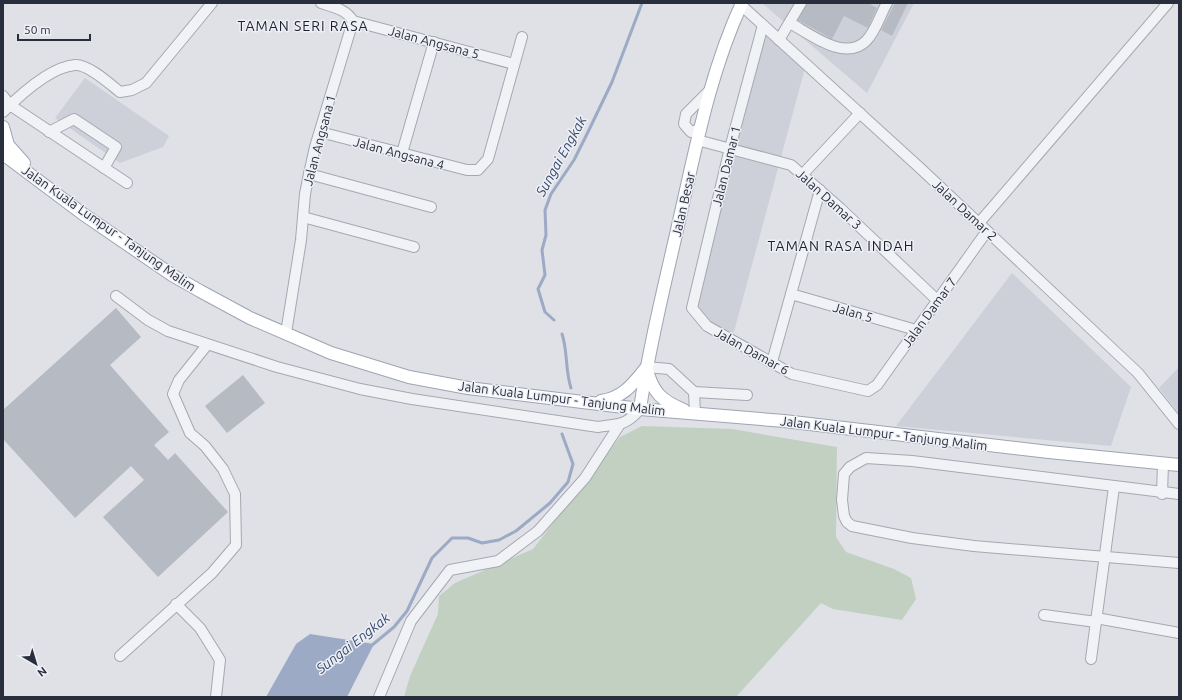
<svg xmlns="http://www.w3.org/2000/svg" width="1182" height="700" font-family="Ubuntu,sans-serif">
<rect width="100%" height="100%" fill="#dfe1e7"/>
<!-- built -->
<g fill="#cdd0d9">
<path d="M762,3H914L867,93Z"/>
<path d="M765,32L805,68L732,339L708,324L694,308Z"/>
<path d="M85,78L169,136L163,147L120,163L55,118Z"/>
<path d="M1012,273L1131,387L1111,446L896,426Z"/>
<path d="M1179,367V414L1159,388Z"/>
</g>
<!-- green -->
<path fill="#c2d0c1" d="M642,426L732,429L837,447L836,537L846,552L894,569L911,578L916,599L902,620L833,609L821,603L736,697H404L410,676L438,614L439,596L455,583L533,549L620,437Z"/>
<!-- water -->
<path fill="#9caac5" d="M310,634L374,644L347,697H266L296,644Z"/>
<g fill="none" stroke-linecap="round" stroke-linejoin="round">
<!-- stream -->
<g stroke="#9caac5" stroke-width="3">
<path d="M554,320L545,312L538,289L545,275L542,250L546,235L545,210L551,194L574,160L588,132L612,82L642,3"/>
<path d="M562,334C568,352 565,370 571,388"/>
<path d="M371,646L394,627L407,611L432,558L452,538H468L482,543L499,540L516,531L550,503L568,482L573,464L562,434"/>
</g>
</g>
<!-- building -->
<g fill="#b6bac3">
<path d="M807,3H868L877,8L868,28L844,16L832,39L798,20Z"/>
<path d="M895,3H908L892,36L881,30Z"/>
<path d="M116,308L141,337L110,365L169,432L154,445L168,460L175,453L228,512L158,577L103,517L144,480L131,466L75,518L3,439V410Z"/>
<path d="M243,375L265,403L227,433L205,406Z"/>
</g>
<g fill="none" stroke-linecap="round" stroke-linejoin="round">
<defs>
<g id="minor">
<path d="M321,3C333,7 346,9 353,21"/>
<path d="M741,5L920,168L1138,373L1179,424"/>
<path d="M353,21L514,64"/>
<path d="M790,23C810,34 845,62 866,41C876,31 880,15 887,3"/>
<path d="M763,25L730,148L692,308L707,326L792,374L868,391L877,385L987,231"/>
<path d="M779,40L801,3"/>
<path d="M3,96L10,105L127,183"/>
<path d="M3,112C20,95 50,67 75,65C88,64 110,84 120,92L132,90L146,83L212,3"/>
<path d="M700,129L691,132L684,124L686,114L710,90"/>
<path d="M49,132L74,119L116,147L104,168"/>
<path d="M320,132L467,170H478L488,159L522,37"/>
<path d="M697,140L791,165L841,209L937,300"/>
<path d="M402,153L434,42"/>
<path d="M309,174L431,207"/>
<path d="M803,174L860,113"/>
<path d="M303,217L414,247"/>
<path d="M979,223L1168,3"/>
<path d="M791,294L916,330"/>
<path d="M116,296L148,320L168,331L277,367L360,389L412,399L598,427C618,424 626,426 640,409"/>
<path d="M286,333L301,240L305,194L309,174L315,147L353,21"/>
<path d="M772,362L820,190"/>
<path d="M646,367L669,369L694,392L747,395"/>
<path d="M694,392L695,414"/>
<path d="M1162,494L1163,463"/>
<path d="M1179,494L912,461L866,458L850,467L844,474L842,500L844,516L847,522L852,526L912,538L974,546L1179,563"/>
<path d="M176,604L200,628L220,660L216,697"/>
<path d="M1044,615L1096,622"/>
<path d="M1096,618L1179,633"/>
<path d="M120,656L212,573L236,545L235,494L223,469L205,446L190,433L173,394L179,380L207,345"/>
<path d="M1091,659L1114,487"/>
<path d="M379,697L411,621L450,570L498,561L538,531L585,478L620,424"/>
</g>
<g id="major">
<path d="M3,127L8,145L24,163"/>
<path d="M3,154L83,214L172,275L200,291L250,318L331,353L409,377L468,388L640,409L784,421L1049,452L1179,465"/>
<path d="M647,370C653,393 662,401 684,410"/>
<path d="M601,401C623,398 633,384 646,368"/>
<path d="M640,409C649,346 665,284 679,221C696,147 710,72 742,3"/>
</g>
</defs>
<!-- minor casing -->
<use href="#minor" stroke="#a5a8b1" stroke-width="12"/>
<!-- major casing -->
<use href="#major" stroke="#9fa4b2" stroke-width="14"/>
<!-- minor -->
<use href="#minor" stroke="#f1f2f6" stroke-width="10"/>
<!-- major -->
<use href="#major" stroke="#fff" stroke-width="12"/>
</g>
<g text-anchor="middle" dominant-baseline="central" stroke-width="3" stroke-linejoin="round" paint-order="stroke">
<!-- street labels -->
<g font-size="13" fill="#292e3d" stroke="#eef0f5">
<text transform="translate(434 42) rotate(15)">Jalan Angsana 5</text>
<text transform="translate(319 140) rotate(-75)">Jalan Angsana 1</text>
<text transform="translate(399 153) rotate(15)">Jalan Angsana 4</text>
<text transform="translate(726 166) rotate(-76)">Jalan Damar 1</text>
<text transform="translate(829 199) rotate(42)">Jalan Damar 3</text>
<text transform="translate(683 204) rotate(-77)">Jalan Besar</text>
<text transform="translate(965 210) rotate(43)">Jalan Damar 2</text>
<text transform="translate(109 228) rotate(35)">Jalan Kuala Lumpur - Tanjung Malim</text>
<text transform="translate(853 312) rotate(16)">Jalan 5</text>
<text transform="translate(929 312) rotate(-54)">Jalan Damar 7</text>
<text transform="translate(752 351) rotate(29)">Jalan Damar 6</text>
<text transform="translate(562 398) rotate(7)">Jalan Kuala Lumpur - Tanjung Malim</text>
<text transform="translate(884 433) rotate(7)">Jalan Kuala Lumpur - Tanjung Malim</text>
</g>
<!-- neighbourhood labels -->
<g font-size="14" letter-spacing="1" fill="#1b1f2e" stroke="#eef0f5">
<text x="303" y="26">TAMAN SERI RASA</text>
<text x="841" y="246">TAMAN RASA INDAH</text>
</g>
<!-- water labels -->
<g font-size="14" font-style="italic" fill="#36486e" stroke="#eef0f5">
<text transform="translate(561 156) rotate(-61)">Sungai Engkak</text>
<text transform="translate(353 643) rotate(-38)">Sungai Engkak</text>
</g>
</g>
<!-- border -->
<rect width="1182" height="700" fill="none" stroke="#292e3d" stroke-width="8"/>
<!-- north arrow -->
<g transform="translate(36 664) rotate(142)" stroke="#eef0f5" stroke-width="3" paint-order="stroke">
<path d="M0-3L7 15L0 10L-7 15Z" fill="#292e3d"/>
<text y="-6" font-size="11" font-weight="bold" text-anchor="middle" fill="#292e3d">N</text>
</g>
<!-- scale -->
<path d="M18 34v6h72v-6" fill="none" stroke="#292e3d" stroke-width="2"/>
<text x="24" y="34" font-size="12" fill="#292e3d" stroke="#eef0f5" stroke-width="3" paint-order="stroke">50 m</text>
</svg>
